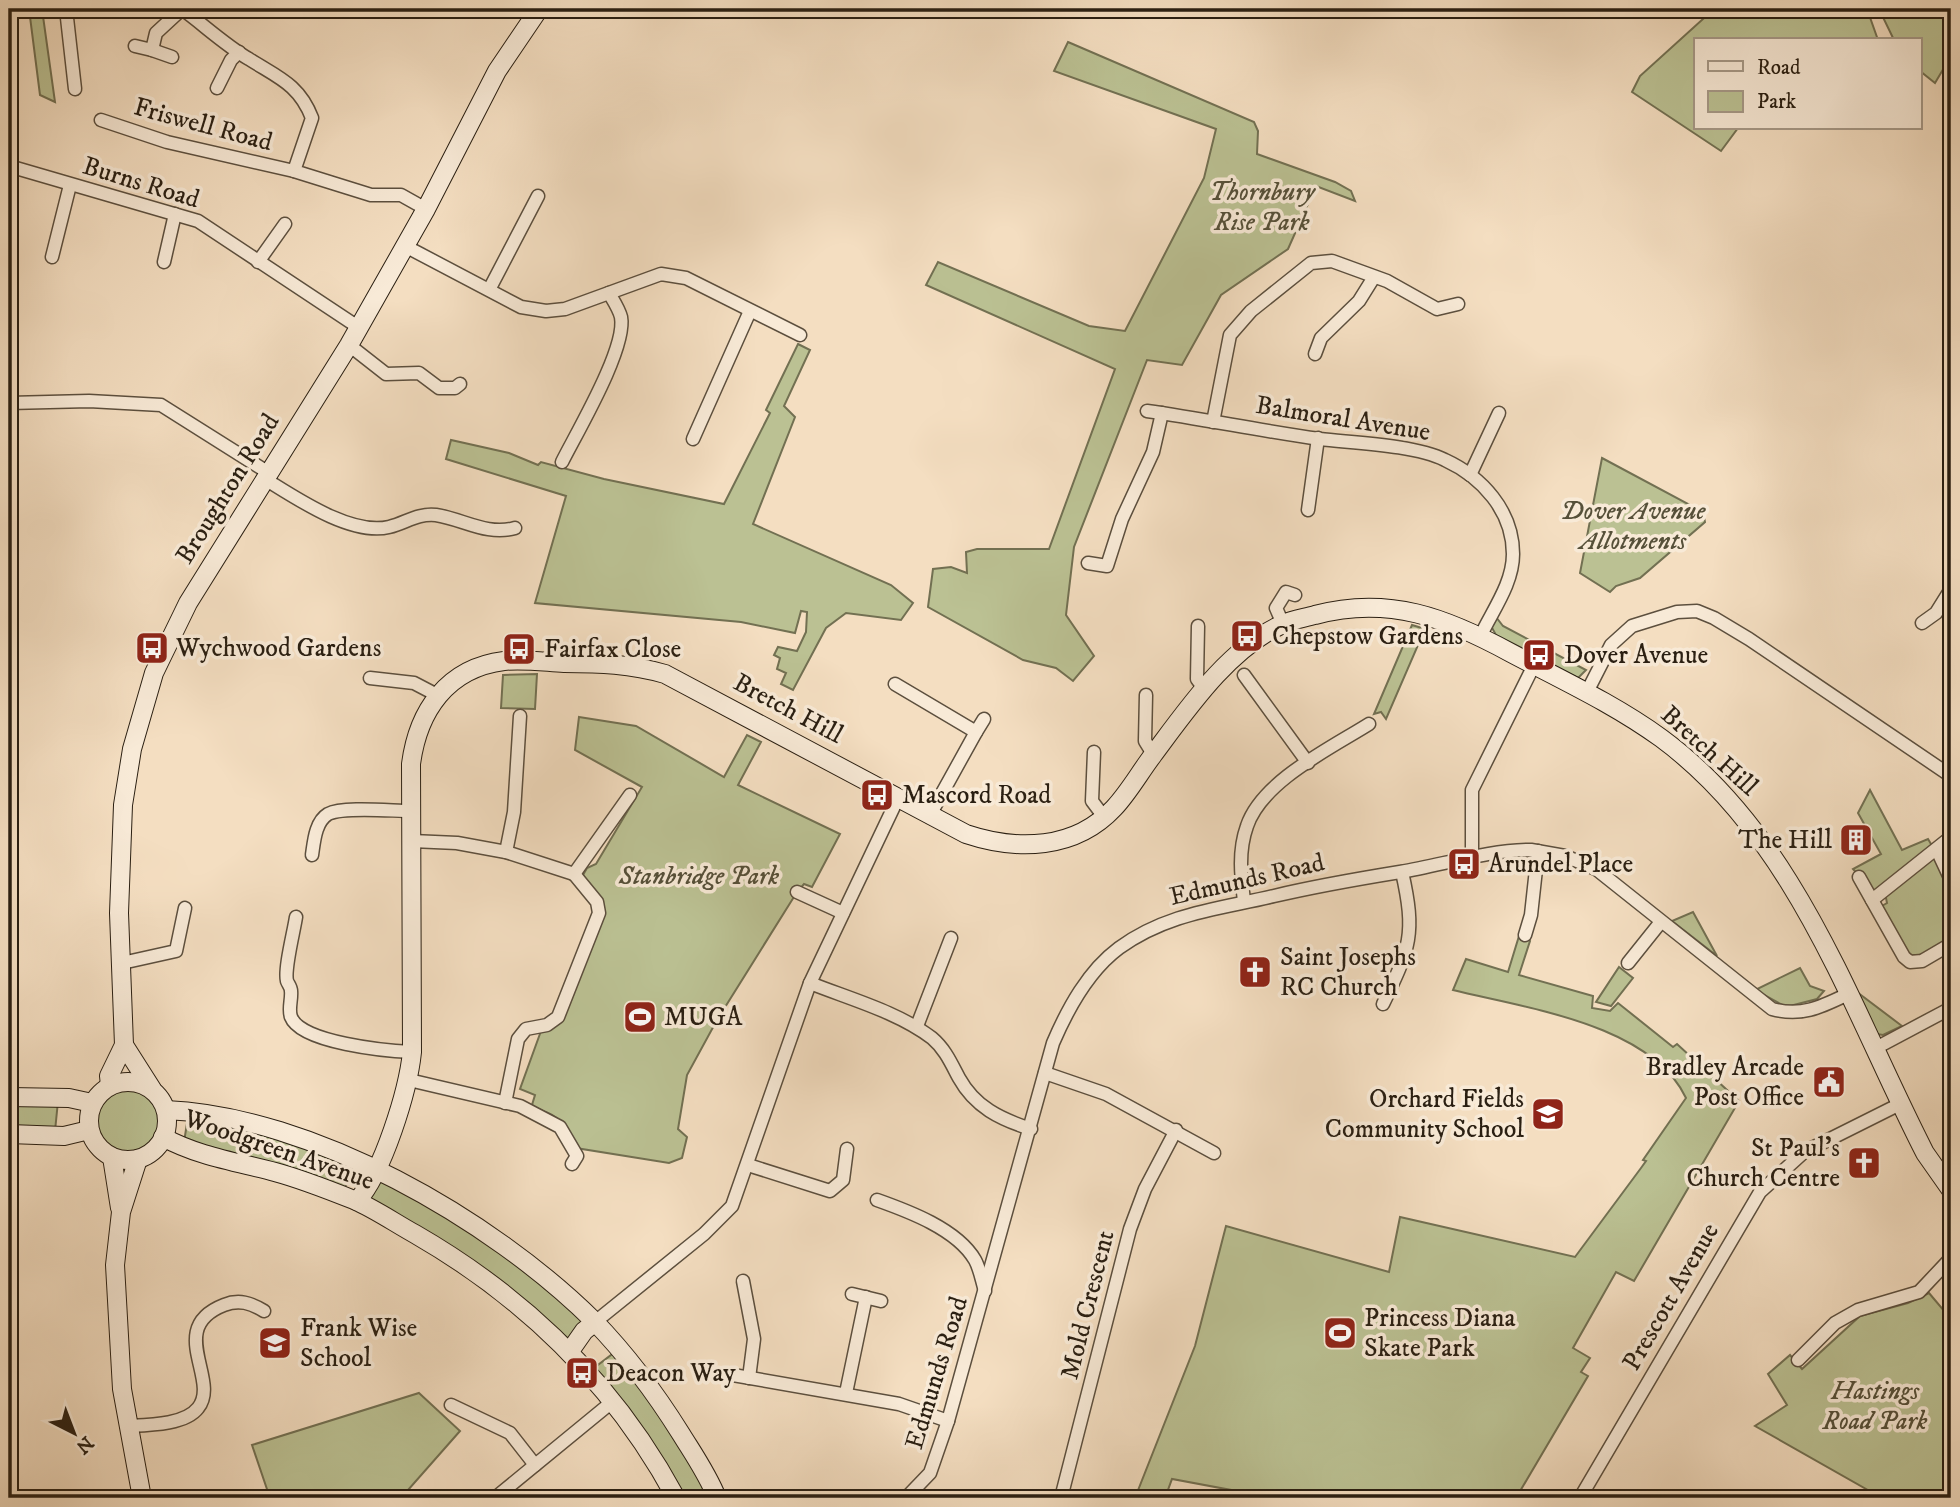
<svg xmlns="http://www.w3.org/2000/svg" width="1960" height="1507" font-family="'IM FELL DW Pica',serif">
<rect width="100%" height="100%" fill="#f4dec1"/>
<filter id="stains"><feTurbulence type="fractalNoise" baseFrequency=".00286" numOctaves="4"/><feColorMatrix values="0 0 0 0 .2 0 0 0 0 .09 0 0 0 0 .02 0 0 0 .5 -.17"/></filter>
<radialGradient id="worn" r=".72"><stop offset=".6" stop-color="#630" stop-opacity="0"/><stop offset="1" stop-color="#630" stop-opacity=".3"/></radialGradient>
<!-- green -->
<g fill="#bbc193" stroke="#727052" stroke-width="2">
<path d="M29,9H42L55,102L40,95Z"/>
<path d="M1714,9H1867L1878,40H1696V128H1738L1721,151L1632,92L1640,76Z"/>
<path d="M1879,9H1951V56L1935,83L1920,71V40H1894Z"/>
<path d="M1068,42L1254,122L1258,131L1257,154L1335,182L1351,191L1355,201L1316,186L1288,249L1221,295L1182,365L1147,360L1074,547L1066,615L1094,656L1073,681L1056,668L1023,660L928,607L933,569L951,567L967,573L966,552L977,549H1049L1115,369L926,285L938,262L1089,326L1125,331L1204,178L1216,129L1054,71Z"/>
<path d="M798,344L810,350L784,406L795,417L753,524L891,585L913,603L901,620L846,613L826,628L793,690L781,684L786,673L777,669L780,658L774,655L778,647L797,651L806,632L807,612L801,611L795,633L741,622L535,603L566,496L446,459L451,440L509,453L538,465L541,462L604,479L724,504L770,413L766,410Z"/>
<path d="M1602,458L1703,512L1705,522L1640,578L1616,586L1610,592L1580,573Z"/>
<path d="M1496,617L1503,626L1586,670L1578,678L1529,655L1526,650L1496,635L1491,626Z"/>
<path d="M1412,625L1425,629L1386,719L1381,712L1374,714Z"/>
<path d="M537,674L535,709L501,708L503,675Z"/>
<path d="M579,717L636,726L724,777L747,735L761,742L738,785L840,834L812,887L804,884L797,892L717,1020L687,1075L678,1129L687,1137L682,1158L669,1163L576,1148C569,1134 563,1119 548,1113C542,1110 537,1109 532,1105L535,1095L520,1089L541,1031L549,1029L603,915L583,875L587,868L596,864L642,787L575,750Z"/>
<path d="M1870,790L1902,850L1928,839L1934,849L1873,892L1853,869L1881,854L1858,813Z"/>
<path d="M1936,855L1951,888V936C1943,949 1922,957 1908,955L1880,907L1887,903L1885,893Z"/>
<path d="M1693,912L1717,956L1672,921Z"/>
<path d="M1519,936H1525L1530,941L1519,975L1593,996L1592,1008L1610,1011L1618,1003L1673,1047L1677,1044L1739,1101L1634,1281L1616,1272L1573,1348L1590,1358L1581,1372L1588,1376L1516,1498H1274L1172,1479L1165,1498H1135L1195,1346L1226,1226L1389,1272L1400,1217L1575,1257L1641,1168L1646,1161L1643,1160L1686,1098C1651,1024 1525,1008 1453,990L1466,959L1508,972Z"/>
<path d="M1619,967L1633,978L1611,1006L1596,1002Z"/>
<path d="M1800,968L1810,986L1824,991L1817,999L1786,1007L1755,990Z"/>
<path d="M1849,986L1902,1026L1883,1035L1877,1034Z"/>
<circle cx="127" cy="1120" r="35"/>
<path d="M9,1098L58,1101L55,1131L9,1129Z"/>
<path d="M188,1117L288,1141L356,1167L344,1189L184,1142Z"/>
<path d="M377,1177L497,1247L588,1321L570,1340L508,1289L364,1200Z"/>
<path d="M1929,1293L1951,1319V1498H1882L1755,1426L1787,1405L1768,1374L1790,1355L1802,1369L1860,1316L1908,1303Z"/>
<path d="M615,1352L648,1393L712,1498H682L594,1368Z"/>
<path d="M419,1393L460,1431L401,1498H270L252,1445Z"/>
</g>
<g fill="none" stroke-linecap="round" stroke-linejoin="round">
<defs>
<g id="street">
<path d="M66,9L75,89"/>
<path d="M182,9C204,25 225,45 249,59C277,77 299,84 312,118L294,171L371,195H401L426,209"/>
<path d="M135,46L152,50L156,33L182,9"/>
<path d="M152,50L172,57"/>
<path d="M217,88L231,60L239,52"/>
<path d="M101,120L167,142L294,171"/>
<path d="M9,166L198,221L358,327"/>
<path d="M405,246L521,307L546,311L565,309L661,274L686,278L800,335"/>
<path d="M52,257L70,185"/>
<path d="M164,262L175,214"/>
<path d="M258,262L285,224"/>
<path d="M490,288L538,196"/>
<path d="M349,345L386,374L419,373L439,388H455L460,384"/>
<path d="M1315,354L1321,338L1359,301L1374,277"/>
<path d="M9,403L89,401L161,405L269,473"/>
<path d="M1147,411C1204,419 1262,431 1320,439C1355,443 1415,445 1445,460C1482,477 1513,511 1513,554C1513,584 1492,611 1480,637"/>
<path d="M1213,422L1230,335L1251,311L1311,263L1332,261L1387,281L1437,309L1458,304"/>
<path d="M693,439L750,311"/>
<path d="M562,462C577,432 627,348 621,317C619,309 613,300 609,293"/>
<path d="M1470,475L1499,413"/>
<path d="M265,479C296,498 351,536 389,527C406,523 417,513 436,515C463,519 487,536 515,528"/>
<path d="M1308,510L1318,438"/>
<path d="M1088,563L1107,566L1122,519L1153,452L1162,413"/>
<path d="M1922,623L1936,613L1951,589"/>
<path d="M1283,624L1276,608L1286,592L1295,595"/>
<path d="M1198,626L1197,679L1205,690"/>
<path d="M1244,675L1308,763"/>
<path d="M370,678L414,683L437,695"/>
<path d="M895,684L976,732L930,815"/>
<path d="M1587,692L1611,645L1632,626L1677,612L1697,611L1714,618L1749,639L1951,776"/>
<path d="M1146,695L1145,741L1153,754"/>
<path d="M976,732L984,719"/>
<path d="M1094,752L1092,801L1104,817"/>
<path d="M412,841L457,843L506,852L574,874L630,795"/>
<path d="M1937,850L1951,880"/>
<path d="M506,852L514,812L520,716"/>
<path d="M312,855C314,842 315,822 328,814C343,806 392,811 411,811"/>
<path d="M1472,858V790L1534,665"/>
<path d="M1859,877L1904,957L1910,962L1922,961L1951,944"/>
<path d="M797,892L843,913"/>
<path d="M1872,900L1951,837"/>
<path d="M1244,901C1241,876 1238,851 1247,826C1262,781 1331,748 1369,724"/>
<path d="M296,917C294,931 284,969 287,981C288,984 291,987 291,991C292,999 288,1009 291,1017C301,1043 387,1051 412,1052"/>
<path d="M1525,935L1531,915L1538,851"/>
<path d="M122,963L176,951L185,908"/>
<path d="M1628,963L1660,923"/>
<path d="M810,983C850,999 898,1012 932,1038C945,1049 951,1063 959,1078C975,1107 1000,1119 1031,1129"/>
<path d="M1383,1004C1410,948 1416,934 1402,872"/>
<path d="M917,1026L951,938"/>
<path d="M1874,1049L1951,1008"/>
<path d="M1045,1073L1106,1094L1214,1153"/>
<path d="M409,1080L520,1106L560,1127L577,1156L572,1164"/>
<path d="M505,1103L518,1039L526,1029L547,1025L558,1017L599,913L597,902L574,874"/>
<path d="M748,1165L830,1191L843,1180L847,1149"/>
<path d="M877,1200C908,1211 957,1229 975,1260C980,1269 982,1281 985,1291"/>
<path d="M743,1281L754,1339L749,1378"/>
<path d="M852,1294L881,1301"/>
<path d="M595,1322L704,1234L732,1206L810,983L898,798"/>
<path d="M1798,1360L1835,1323L1858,1310L1919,1292L1951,1258"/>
<path d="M733,1375L899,1404L948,1421"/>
<path d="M846,1393L866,1297"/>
<path d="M451,1405L510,1433L535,1465"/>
<path d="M127,1426C148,1425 185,1425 198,1408C221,1380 165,1328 224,1305C239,1299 251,1303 264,1311"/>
<path d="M495,1498L612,1402"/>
<path d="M906,1498L930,1473L948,1421L1053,1043C1068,1008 1088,971 1119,948C1167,913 1219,909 1274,896C1316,886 1357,879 1400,872C1443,865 1487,850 1531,850L1565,856L1596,869L1772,1009C1802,1017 1821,1007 1848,994"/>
<path d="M1061,1498L1130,1229L1145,1189L1176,1130"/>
<path d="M1580,1498L1760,1192L1804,1152L1900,1104"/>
</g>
<g id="secondary">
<path d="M124,1045L152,1089"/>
<circle cx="128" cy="1121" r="39"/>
<path d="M110,1085L109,1076L124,1045L119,913L123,805L132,749L154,673L188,603L349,345L426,209L497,71L539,9"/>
<path d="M9,1097L69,1098L92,1103"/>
<path d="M166,1110C312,1116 491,1219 594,1321C627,1355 656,1394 681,1434C694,1455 708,1475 717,1498"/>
<path d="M9,1134L64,1136L89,1130"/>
<path d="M163,1137C197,1156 237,1162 275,1172C301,1179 329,1190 354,1200C375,1209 395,1223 415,1234C526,1298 615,1385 676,1498"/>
<path d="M112,1157L120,1208"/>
<path d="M138,1159L121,1212L115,1265L122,1389L142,1498"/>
<path d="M357,1201C383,1172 408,1091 412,1052L411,764C418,711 447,668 504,661C524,659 545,662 564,663C599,663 631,664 665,674L966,834C1017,851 1075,850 1114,808C1129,792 1140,772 1153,755C1188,708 1229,648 1283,624C1293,619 1305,618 1315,615C1388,595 1447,618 1511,653C1562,680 1614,704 1661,738C1797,838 1851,1009 1925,1153L1951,1190"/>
<path d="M570,1351L584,1331L595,1322"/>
</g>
</defs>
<!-- street casing -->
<use href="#street" stroke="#5c4f3e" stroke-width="15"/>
<!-- secondary casing -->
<use href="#secondary" stroke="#2a1f12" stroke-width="20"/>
<!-- street -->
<use href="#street" stroke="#f8ead7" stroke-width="12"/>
<!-- secondary -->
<use href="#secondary" stroke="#f8ead7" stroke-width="18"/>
</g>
<!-- icons -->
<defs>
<symbol id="bus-square" viewBox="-11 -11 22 22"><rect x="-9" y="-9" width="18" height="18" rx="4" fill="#8f2418" stroke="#f8ead7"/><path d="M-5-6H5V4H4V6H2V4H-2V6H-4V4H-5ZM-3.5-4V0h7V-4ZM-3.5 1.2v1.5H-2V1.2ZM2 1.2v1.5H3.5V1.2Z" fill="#fff"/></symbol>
<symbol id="building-square" viewBox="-11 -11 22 22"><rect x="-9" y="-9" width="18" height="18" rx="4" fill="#8f2418" stroke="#f8ead7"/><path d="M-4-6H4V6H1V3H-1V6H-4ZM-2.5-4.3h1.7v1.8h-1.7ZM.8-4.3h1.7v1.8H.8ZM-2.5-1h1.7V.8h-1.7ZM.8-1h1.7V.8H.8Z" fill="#fff"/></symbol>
<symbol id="church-square" viewBox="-11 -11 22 22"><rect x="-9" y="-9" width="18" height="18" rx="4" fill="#8f2418" stroke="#f8ead7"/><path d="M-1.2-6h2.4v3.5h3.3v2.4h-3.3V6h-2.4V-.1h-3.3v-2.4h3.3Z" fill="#fff"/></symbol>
<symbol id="stadium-square" viewBox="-11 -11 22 22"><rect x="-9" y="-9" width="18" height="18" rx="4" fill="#8f2418" stroke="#f8ead7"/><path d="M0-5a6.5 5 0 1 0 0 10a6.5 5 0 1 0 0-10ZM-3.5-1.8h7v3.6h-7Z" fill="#fff"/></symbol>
<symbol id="civic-square" viewBox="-11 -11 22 22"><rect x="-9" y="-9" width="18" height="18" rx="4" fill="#8f2418" stroke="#f8ead7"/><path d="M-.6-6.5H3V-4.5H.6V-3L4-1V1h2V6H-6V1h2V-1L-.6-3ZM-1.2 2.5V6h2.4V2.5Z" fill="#fff"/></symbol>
<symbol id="school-square" viewBox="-11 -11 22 22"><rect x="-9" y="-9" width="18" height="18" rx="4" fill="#8f2418" stroke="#f8ead7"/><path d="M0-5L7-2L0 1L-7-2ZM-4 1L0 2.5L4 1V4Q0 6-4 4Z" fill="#fff"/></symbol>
</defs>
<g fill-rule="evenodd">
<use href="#bus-square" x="1228" y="617" width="38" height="38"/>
<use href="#bus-square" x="133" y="629" width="38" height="38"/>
<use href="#bus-square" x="500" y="630" width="38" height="38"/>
<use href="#bus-square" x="1520" y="636" width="38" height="38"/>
<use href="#bus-square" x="858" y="776" width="38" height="38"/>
<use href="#building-square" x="1837" y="821" width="38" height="38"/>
<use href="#bus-square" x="1445" y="845" width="38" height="38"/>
<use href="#church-square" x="1236" y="953" width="38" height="38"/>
<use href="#stadium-square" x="621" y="998" width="38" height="38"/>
<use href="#civic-square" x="1810" y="1063" width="38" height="38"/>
<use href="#school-square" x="1529" y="1095" width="38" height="38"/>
<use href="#church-square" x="1845" y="1144" width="38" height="38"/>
<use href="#stadium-square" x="1321" y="1314" width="38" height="38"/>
<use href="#school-square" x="256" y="1324" width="38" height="38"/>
<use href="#bus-square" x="563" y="1354" width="38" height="38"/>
</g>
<g text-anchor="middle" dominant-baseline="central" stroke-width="7" stroke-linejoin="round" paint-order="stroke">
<!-- street labels -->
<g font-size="26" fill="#2a1f12" stroke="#f8ead7">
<text transform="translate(203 125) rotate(15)">Friswell Road</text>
<text transform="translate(141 183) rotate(17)">Burns Road</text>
<text transform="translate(1343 419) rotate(9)">Balmoral Avenue</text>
<text transform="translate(228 489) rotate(-58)">Broughton Road</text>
<text transform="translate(788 709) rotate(28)">Bretch Hill</text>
<text transform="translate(1709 751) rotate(42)">Bretch Hill</text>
<text transform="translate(1247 880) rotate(-13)">Edmunds Road</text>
<text transform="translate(279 1150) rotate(19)">Woodgreen Avenue</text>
<text transform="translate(1671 1297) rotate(-60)">Prescott Avenue</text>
<text transform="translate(1088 1305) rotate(-76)">Mold Crescent</text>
<text transform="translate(937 1373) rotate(-73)">Edmunds Road</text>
</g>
<!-- park labels -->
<g font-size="26" font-style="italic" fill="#565039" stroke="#f8ead7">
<text x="1262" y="192">Thornbury<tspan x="1262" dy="30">Rise Park</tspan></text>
<text x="1633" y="511">Dover Avenue<tspan x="1633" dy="30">Allotments</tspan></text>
<text x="699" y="876">Stanbridge Park</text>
<text x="1875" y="1391">Hastings<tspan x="1875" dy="30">Road Park</tspan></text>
</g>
<!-- poi labels -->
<g font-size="26" fill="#2a1f12" stroke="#f8ead7" text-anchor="start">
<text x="1272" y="636">Chepstow Gardens</text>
<text x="176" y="648">Wychwood Gardens</text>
<text x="544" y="649">Fairfax Close</text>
<text x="1564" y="655">Dover Avenue</text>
<text x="902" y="795">Mascord Road</text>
<text x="1832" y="840" text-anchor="end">The Hill</text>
<text x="1488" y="864">Arundel Place</text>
<text x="1280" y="957">Saint Josephs<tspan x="1280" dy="30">RC Church</tspan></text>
<text x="664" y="1017">MUGA</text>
<text x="1804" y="1067" text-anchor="end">Bradley Arcade<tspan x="1804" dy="30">Post Office</tspan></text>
<text x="1524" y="1099" text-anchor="end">Orchard Fields<tspan x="1524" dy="30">Community School</tspan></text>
<text x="1840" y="1148" text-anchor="end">St Paul's<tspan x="1840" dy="30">Church Centre</tspan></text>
<text x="1364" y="1318">Princess Diana<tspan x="1364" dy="30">Skate Park</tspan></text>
<text x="300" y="1328">Frank Wise<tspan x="300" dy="30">School</tspan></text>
<text x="606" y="1373">Deacon Way</text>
</g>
</g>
<!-- margin -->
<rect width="1960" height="1507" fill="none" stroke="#f4dec1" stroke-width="35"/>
<rect x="10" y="10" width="1939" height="1486" fill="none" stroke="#2a1f12" stroke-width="3.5"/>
<rect x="18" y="18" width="1925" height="1472" fill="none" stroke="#2a1f12" stroke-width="2"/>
<!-- legend -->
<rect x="1694" y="38" width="228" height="91" fill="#f8ead7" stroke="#a69988" stroke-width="2"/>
<rect x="1708" y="61" width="35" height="10" fill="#f8ead7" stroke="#a69988" stroke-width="2"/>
<text x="1757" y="74" font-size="21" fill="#2a1f12">Road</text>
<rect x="1708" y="91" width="35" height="21" fill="#bbc193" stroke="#a69988" stroke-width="2"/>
<text x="1757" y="108" font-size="21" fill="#2a1f12">Park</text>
<!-- north arrow -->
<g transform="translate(74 1433) rotate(138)" stroke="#f8ead7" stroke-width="5" paint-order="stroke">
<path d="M0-5L12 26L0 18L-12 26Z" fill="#2a1f12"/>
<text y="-10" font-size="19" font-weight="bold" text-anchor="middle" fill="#2a1f12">N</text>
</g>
<rect width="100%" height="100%" filter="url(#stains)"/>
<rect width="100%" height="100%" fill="url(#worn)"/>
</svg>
